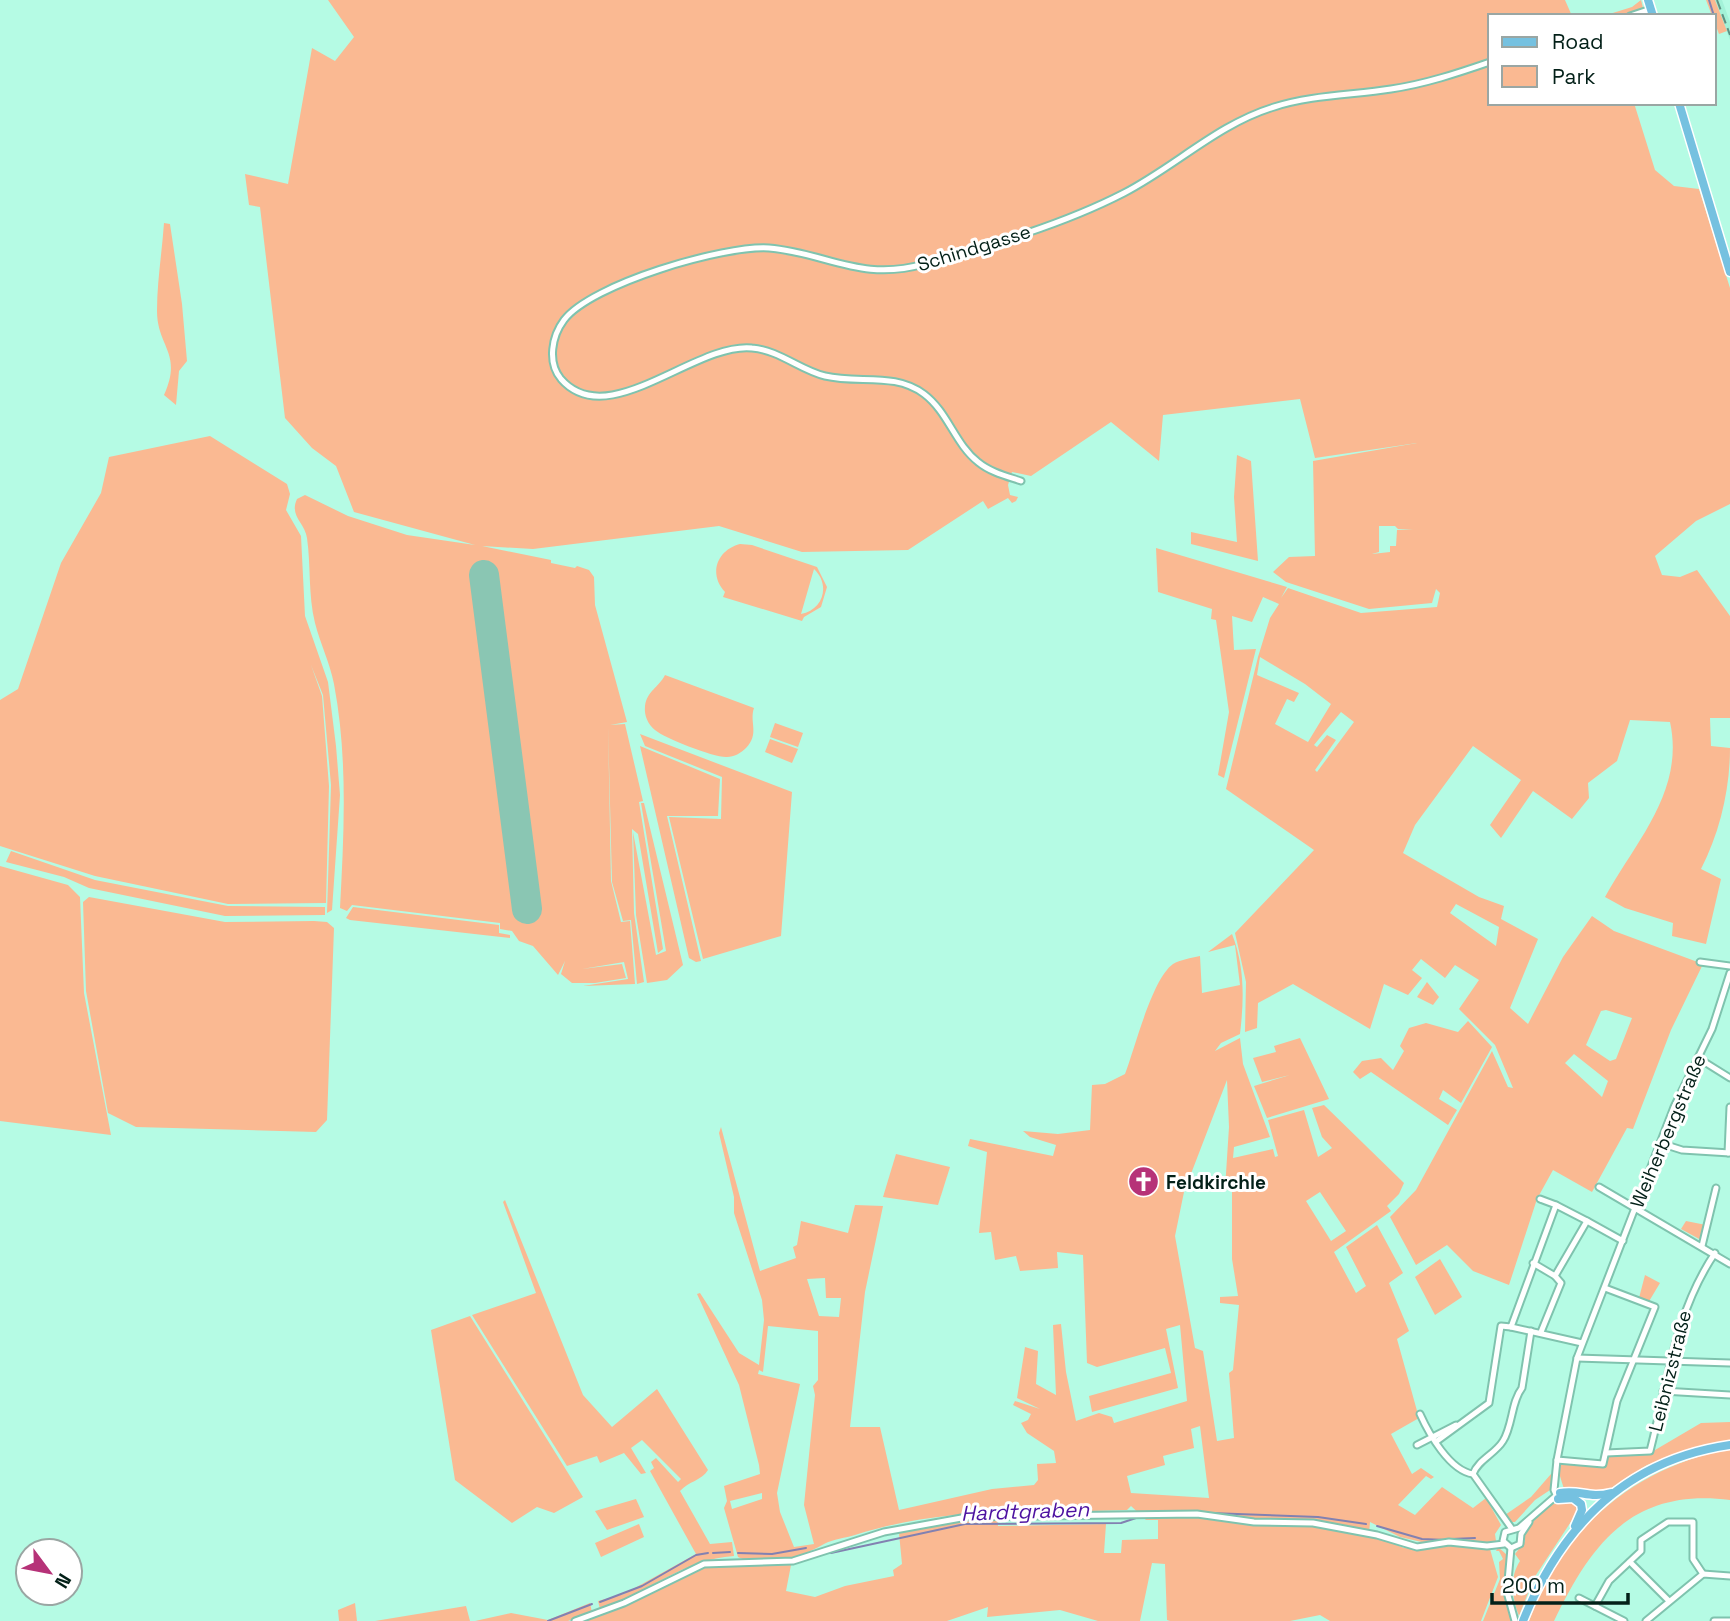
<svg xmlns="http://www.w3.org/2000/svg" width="1730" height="1621" font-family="'Space Grotesk',sans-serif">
<rect width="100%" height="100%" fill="#b5fbe4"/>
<!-- built -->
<path fill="#a3f2d8" d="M1715,0H1722L1730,22V40Z"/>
<!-- green -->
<g fill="#fab992" fill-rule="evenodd">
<path d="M328,0H1565L1572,16H1490V103H1634L1655,170L1674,186L1699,189L1730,288V504L1696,521L1655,556L1662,575L1680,577L1697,570L1730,616V718H1710L1711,746L1730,748C1730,789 1720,832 1701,869L1721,879L1706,944L1672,936L1673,923L1625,908L1605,897C1636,841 1685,791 1670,722L1630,720L1617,761L1588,783L1589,798L1572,819L1533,791L1501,838L1490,825L1521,780L1473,746L1415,825L1403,853L1479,897L1504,906L1501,919L1538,939L1510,1008L1528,1024L1563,957L1592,916L1614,931L1703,964L1671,1030L1633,1129L1627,1128L1592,1192L1553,1170L1537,1199L1509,1285L1473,1271L1447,1245L1416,1265L1390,1217L1416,1190L1492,1051L1508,1087L1513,1088L1495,1045L1459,1009L1479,980L1455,965L1445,978L1421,959L1412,970L1422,978L1408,995L1384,984L1370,1029L1293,984L1258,1003L1257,1028L1245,1032L1246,982L1235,933L1314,850L1226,789L1258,657L1270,618L1279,604L1263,597L1252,622L1232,616L1234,650L1256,649L1224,778L1218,775L1229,712L1216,620L1211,619L1212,609L1158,592L1156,548L1287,587L1281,598L1288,588L1361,613L1437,607L1440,593L1436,589L1432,603L1369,609L1286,582L1273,572L1289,557L1315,556L1313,461L1417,443L1315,458L1300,399L1163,415L1159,461L1111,422L1031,476L1012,472L1008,485L1010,495L1018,497L1016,501L1012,503L1008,498L988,509L983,501L908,550L802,552L719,526L533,549L482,546L551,560V563L575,568L577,566L589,570L594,577L595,605L627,722L610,725L625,724L643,801L639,802L663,949L658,953L638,834L632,829L634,913L644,982L637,984L631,920L623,921L612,882L608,725L611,881L621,922L630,921L635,984L583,986L628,979L624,962L582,969L622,964L626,978L595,983H572L561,974L565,961L558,975L533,946L519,941L512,931L500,929V923L352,905L347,911L340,908C344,833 348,758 334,684C330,663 320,643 315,623C308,594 311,566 307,538C305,523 289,516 297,499L305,495L348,516L407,535L475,545L354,512L336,466L312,448L285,418L260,207L249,205L245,174L288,184L312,48L335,61L354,37ZM1379,526H1395L1398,529H1413L1397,530L1396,546H1390V552L1372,554L1379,552ZM1260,657L1305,684L1331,704L1308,742L1275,724L1287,699L1294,702L1299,693L1257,675ZM1341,712L1354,722L1317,772L1315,770L1336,740L1327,735L1317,747L1314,745ZM1456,904L1499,927L1496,946L1450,913ZM1606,1010L1632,1018L1616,1059L1610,1061L1586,1045L1601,1011ZM1574,1054L1608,1081L1602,1097L1565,1063Z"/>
<path d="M1641,0L1645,16H1603L1632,7Z"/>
<path d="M1706,0H1715L1727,31L1719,34Z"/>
<path d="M164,223L170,224L182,304L187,361L179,371L176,405L164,395C183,353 157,347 157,311C157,282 162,252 164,223Z"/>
<path d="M210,436L287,484L290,494L286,510L301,536L305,616L328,682L336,746L340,795L332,910L327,913L331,785L323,695L311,665L322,696L329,786L326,903L228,904L95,876L0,846V700L18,689L61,563L101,493L109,457Z"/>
<path d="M1237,455L1251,461L1258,561L1191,544V532L1237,542L1234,497Z"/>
<path d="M740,544L752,545L817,567L827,587L821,607L804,617L802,621L723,597L725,592C708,574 717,550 740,544ZM814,569C831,585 823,610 801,614Z"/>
<path d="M665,675L754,708C749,722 760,734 746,748C741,753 734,757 727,757C715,758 664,738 655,730C648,724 644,716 645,706C647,691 659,687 665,675Z"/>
<path d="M775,723L803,733L798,747L770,737Z"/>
<path d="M640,734L792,792L781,936L703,959L669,817L721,819L722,777L645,746Z"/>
<path d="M770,739L798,749L792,763L765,752Z"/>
<path d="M640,746L720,779L718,816H667L701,961L696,962L689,958Z"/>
<path d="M641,803H644L683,965L667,980L647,983L636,915L633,832L656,955L666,951Z"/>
<path d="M11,851L95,880L228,906L325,907V915L225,916L89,888L64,877L6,862Z"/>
<path d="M0,866L68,885L80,897L84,993L111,1135L0,1121Z"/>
<path d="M89,897L225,922L314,921L327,922L334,928L327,1120L316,1132L136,1127L108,1113L86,991L83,902Z"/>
<path d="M353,907L499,925V933L510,935V938L350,920L346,918Z"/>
<path d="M1232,934C1245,967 1244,1000 1240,1034L1221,1043L1215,1051L1240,1038L1243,1064L1270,1137L1234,1147L1233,1158L1273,1149L1275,1157L1278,1156L1268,1120L1304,1110L1318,1157L1332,1148L1322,1137L1312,1108L1324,1105L1404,1183L1399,1194L1387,1206L1391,1211L1334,1252L1356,1293L1366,1286L1346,1247L1377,1225L1403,1273L1389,1283L1409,1331L1397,1339L1419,1418L1391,1434L1412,1474L1421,1468L1434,1477L1431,1479L1426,1476L1398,1505L1415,1515L1442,1487L1473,1508L1486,1498L1501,1525L1495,1534L1496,1541L1485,1544L1457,1538L1426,1543L1400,1537L1370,1522L1369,1534L1404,1548L1432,1549L1451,1544L1490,1549L1498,1577L1481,1621H1330L1320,1615L1290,1621H1170L1167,1620L1165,1564L1152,1563L1140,1621H1098L1060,1610L987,1617L988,1607L947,1621H582L650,1594L692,1570L704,1567L791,1565L786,1591L815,1597L845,1586L894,1576L893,1570L902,1564L899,1533L968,1520L997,1519L998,1526L1106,1524L1104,1553H1121L1122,1540L1158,1539V1520H1146L1131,1506L1127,1510L1089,1511L1070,1507H1036L1035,1511C974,1512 914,1516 855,1535C846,1538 833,1539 824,1544C801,1557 765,1571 738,1557L724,1508L727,1501L724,1486L760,1474L759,1465L739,1385L697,1294L700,1293L739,1353L759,1365L764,1320L762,1300L734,1213V1197L719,1133L721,1127L760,1271L796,1258L793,1247L797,1245L801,1221L848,1233L855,1205L883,1206L865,1292L850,1427H880L899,1510L992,1489L1034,1485L1038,1480L1037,1464L1056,1463L1054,1451L1027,1433L1021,1423L1028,1420L1031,1414L1013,1405L1015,1401L1040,1409L1017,1398L1025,1347L1038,1351L1036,1384L1056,1395L1053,1325L1061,1324L1066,1372L1076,1421L1099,1413L1112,1417L1114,1423L1187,1401L1180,1325L1166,1329L1178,1388L1092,1412L1089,1396L1171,1373L1165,1348L1097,1367L1087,1363L1083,1255L1057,1252L1058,1268L1020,1271L1016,1256L995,1260L991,1232L979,1233L987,1152L968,1146L970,1139L1053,1156L1056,1145L1030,1137L1023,1131L1058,1134L1090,1130L1092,1085L1105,1084L1125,1074C1135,1048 1152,979 1173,964C1180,960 1191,958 1200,956L1202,993L1240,985L1235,945L1208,952ZM1227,1080L1229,1127L1225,1189L1232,1190V1259L1238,1296L1220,1297V1303L1239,1305L1233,1370L1229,1373L1234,1438L1217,1441L1203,1351L1195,1348L1175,1236L1184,1192ZM1320,1192L1346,1231L1331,1241L1306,1201ZM825,1278L826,1298H841L839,1317L819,1316L807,1279ZM768,1326L818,1331V1380L813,1386L815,1395L804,1505L814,1544L794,1547L780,1512L777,1493L800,1384L758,1374L759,1370L763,1372ZM1200,1426L1209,1498L1131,1493L1127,1476L1165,1465L1163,1456L1194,1448L1191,1429ZM762,1493V1499L732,1509L730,1501Z"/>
<path d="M1427,982L1439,997L1433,1005L1417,997Z"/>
<path d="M1468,1021L1492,1047L1461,1103L1443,1090L1439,1099L1457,1110L1448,1125L1371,1072L1360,1079L1353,1072L1362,1061L1381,1058L1393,1070L1404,1051L1400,1046L1409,1028L1426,1023L1458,1032Z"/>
<path d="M1300,1038L1329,1099L1267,1118L1254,1086L1290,1075L1262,1082L1253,1058L1276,1052L1274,1046Z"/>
<path d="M896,1154L950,1167L938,1205L883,1197Z"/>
<path d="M505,1200L583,1395L612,1427L657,1389L708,1470C701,1481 689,1481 680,1491L710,1544L732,1542L734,1556C684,1559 647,1593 600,1609L598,1601L624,1594L696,1554L650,1471L654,1468L651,1462L656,1458L678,1482L681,1479L642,1440L631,1448L646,1473L641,1474L624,1453L600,1463L597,1456L567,1466L472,1315L536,1293L503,1202Z"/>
<path d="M1686,1221L1706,1225L1701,1240L1681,1229Z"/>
<path d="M1440,1259L1462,1297L1435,1315L1415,1277Z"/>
<path d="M1645,1275L1660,1283L1648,1303L1639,1298Z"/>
<path d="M470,1316L583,1497L554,1513L537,1507L512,1523L455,1480L431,1330Z"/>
<path d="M1730,1422V1441L1647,1465L1602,1494L1564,1489L1559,1473L1560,1462L1604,1464L1608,1452L1650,1453L1701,1423Z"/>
<path d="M1730,1449V1500C1633,1488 1592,1542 1554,1621H1529C1562,1529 1634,1467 1730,1449Z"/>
<path d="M1551,1474L1554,1475L1550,1490L1535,1500L1515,1522H1509L1505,1515L1531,1497Z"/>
<path d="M636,1499L644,1517L607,1530L595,1511Z"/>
<path d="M1571,1500L1580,1508L1534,1578L1519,1616C1512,1598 1509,1578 1520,1561L1515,1554L1525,1541V1530L1549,1505Z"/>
<path d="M639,1524L644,1537L601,1557L595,1543Z"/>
<path d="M1498,1547L1507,1555L1504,1593L1512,1621H1483L1500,1579L1499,1562L1503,1559L1499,1551H1496Z"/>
<path d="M355,1603L357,1621H339L338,1610Z"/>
<path d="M590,1603L592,1612L568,1621H475L511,1613L548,1620Z"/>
<path d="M466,1606L470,1621H375Z"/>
</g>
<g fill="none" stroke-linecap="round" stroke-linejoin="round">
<!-- stream -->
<g stroke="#8281b1" stroke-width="2">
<path d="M1709,0L1714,16"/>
<path d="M1714,17L1716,22"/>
<path d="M1182,1512L1318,1517L1366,1524"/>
<path d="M1377,1526L1422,1539L1446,1540"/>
<path d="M1452,1539L1475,1538"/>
<path d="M713,1553L730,1552"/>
<path d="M738,1553L772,1554L806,1548"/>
<path d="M831,1553L965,1524L1121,1523L1136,1518"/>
<path d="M600,1602L642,1586L696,1555L708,1553"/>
<path d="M548,1621L592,1604"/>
</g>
<!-- runway -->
<path stroke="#8ac6b3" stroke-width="30" d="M484,575L527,909"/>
<defs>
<g id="minor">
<path d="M1630,16L1651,9"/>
<path d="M1021,481C1006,476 990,472 978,462C955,444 948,412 924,394C895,372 859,384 825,376C800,370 779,350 752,348C695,342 608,433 561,379C547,362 552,336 564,320C591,284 724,245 769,248C827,253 861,282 924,264C991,245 1062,225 1124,193C1176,166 1218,124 1274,107C1311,95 1353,95 1391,89C1425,84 1458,73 1490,62"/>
<path d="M1700,962L1730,966"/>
<path d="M1698,1058L1730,1078"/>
<path d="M1660,1143L1682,1150L1730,1153"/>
<path d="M1728,1153L1730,1107"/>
<path d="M1599,1187L1730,1264"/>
<path d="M1540,1199L1556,1205"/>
<path d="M1702,1246L1716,1188"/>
<path d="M1533,1263L1555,1276"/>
<path d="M1511,1327L1582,1343"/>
<path d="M1541,1332L1561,1283L1555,1276L1587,1221L1623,1241"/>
<path d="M1577,1358L1730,1363"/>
<path d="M1663,1391L1730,1395"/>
<path d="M1420,1414C1429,1434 1450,1471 1473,1474"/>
<path d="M1437,1441L1489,1403L1501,1326L1511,1327L1556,1205L1587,1221"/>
<path d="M1417,1445L1456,1425"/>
<path d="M1606,1453L1650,1451C1668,1382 1674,1314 1715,1253"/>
<path d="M1557,1460L1603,1464L1617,1401L1655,1307L1605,1288"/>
<path d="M1558,1499L1554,1490L1557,1460L1577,1358L1674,1107L1712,1029L1730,973"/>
<path d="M1512,1529L1473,1474C1478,1460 1495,1454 1503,1441C1513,1425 1511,1402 1522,1388L1531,1331"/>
<path d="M1511,1548L1503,1541L1505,1532L1519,1528L1557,1495"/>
<path d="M1511,1548L1507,1592L1515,1621"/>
<path d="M1511,1548L1520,1544L1521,1534L1529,1522"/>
<path d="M1630,1562L1668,1600"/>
<path d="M1579,1598L1624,1621"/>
<path d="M1595,1606L1609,1581L1641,1551V1540L1668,1522H1693V1559L1703,1574"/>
<path d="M575,1621L624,1603L704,1564L793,1561L884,1532L967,1517L1197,1514L1254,1522L1313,1523L1377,1535L1417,1547L1449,1542L1487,1546L1504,1544"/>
<path d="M1646,1621L1703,1574L1730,1576"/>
<path d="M1714,1621H1730"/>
</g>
<g id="primary">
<path d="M1648,0L1653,16"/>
<path d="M1679,103L1730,272"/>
<path d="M1560,1493C1580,1489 1588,1499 1611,1493"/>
<path d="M1558,1499L1573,1498L1581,1504L1582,1510L1575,1526"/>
<path d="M1523,1621C1561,1527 1626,1460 1730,1445"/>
</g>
</defs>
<!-- minor casing -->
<use href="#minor" stroke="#7fc3ae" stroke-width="9"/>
<!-- primary casing -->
<use href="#primary" stroke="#fff" stroke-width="11"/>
<!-- minor -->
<use href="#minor" stroke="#fff" stroke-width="5"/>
<!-- primary -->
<use href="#primary" stroke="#75c1e0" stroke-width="8"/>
<!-- rail -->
<path stroke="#5f9182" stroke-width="2" stroke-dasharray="10 5" stroke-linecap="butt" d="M1717,0L1730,35"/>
</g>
<!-- icons -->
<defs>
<symbol id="church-disc" viewBox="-11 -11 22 22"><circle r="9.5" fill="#b63278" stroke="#fff"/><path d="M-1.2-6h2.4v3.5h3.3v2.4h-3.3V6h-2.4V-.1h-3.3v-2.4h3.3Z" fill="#fff"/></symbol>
</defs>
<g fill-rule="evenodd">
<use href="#church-disc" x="1126" y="1164" width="35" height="35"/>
</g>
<g text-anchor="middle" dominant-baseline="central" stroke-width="6" stroke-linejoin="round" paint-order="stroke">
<!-- street labels -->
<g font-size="19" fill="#032018" stroke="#fff">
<text transform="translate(974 248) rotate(-17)">Schindgasse</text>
<text transform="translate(1668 1131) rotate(-67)">Weiherbergstraße</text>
<text transform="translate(1670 1371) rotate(-76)">Leibnizstraße</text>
</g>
<!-- poi labels -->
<g font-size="19" font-weight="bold" fill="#032018" stroke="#fff" text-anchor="start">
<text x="1166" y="1182">Feldkirchle</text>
</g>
<!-- water labels -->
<g font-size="21" font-style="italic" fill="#4d12a1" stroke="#fff">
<text transform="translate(1025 1511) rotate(-2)">Hardtgraben</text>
</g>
</g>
<!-- legend -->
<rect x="1488" y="14" width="228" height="91" fill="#ffffff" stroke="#9aa6a3" stroke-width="2"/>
<rect x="1502" y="37" width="35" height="10" fill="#75c1e0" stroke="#9aa6a3" stroke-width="2"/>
<text x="1552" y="49" font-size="21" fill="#032018">Road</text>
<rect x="1502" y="66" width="35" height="21" fill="#fab992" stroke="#9aa6a3" stroke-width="2"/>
<text x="1552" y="84" font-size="21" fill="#032018">Park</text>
<!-- north arrow -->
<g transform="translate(49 1572) rotate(122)"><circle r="33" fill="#ffffff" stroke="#9aa6a3" stroke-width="2"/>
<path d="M0-5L12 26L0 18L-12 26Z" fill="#b63278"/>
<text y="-10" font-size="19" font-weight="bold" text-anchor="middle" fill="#032018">N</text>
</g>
<!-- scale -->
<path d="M1492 1593v10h136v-10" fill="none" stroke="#032018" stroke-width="3.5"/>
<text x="1502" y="1593" font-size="21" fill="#032018" stroke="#ffffff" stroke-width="5" paint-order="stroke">200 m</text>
</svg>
